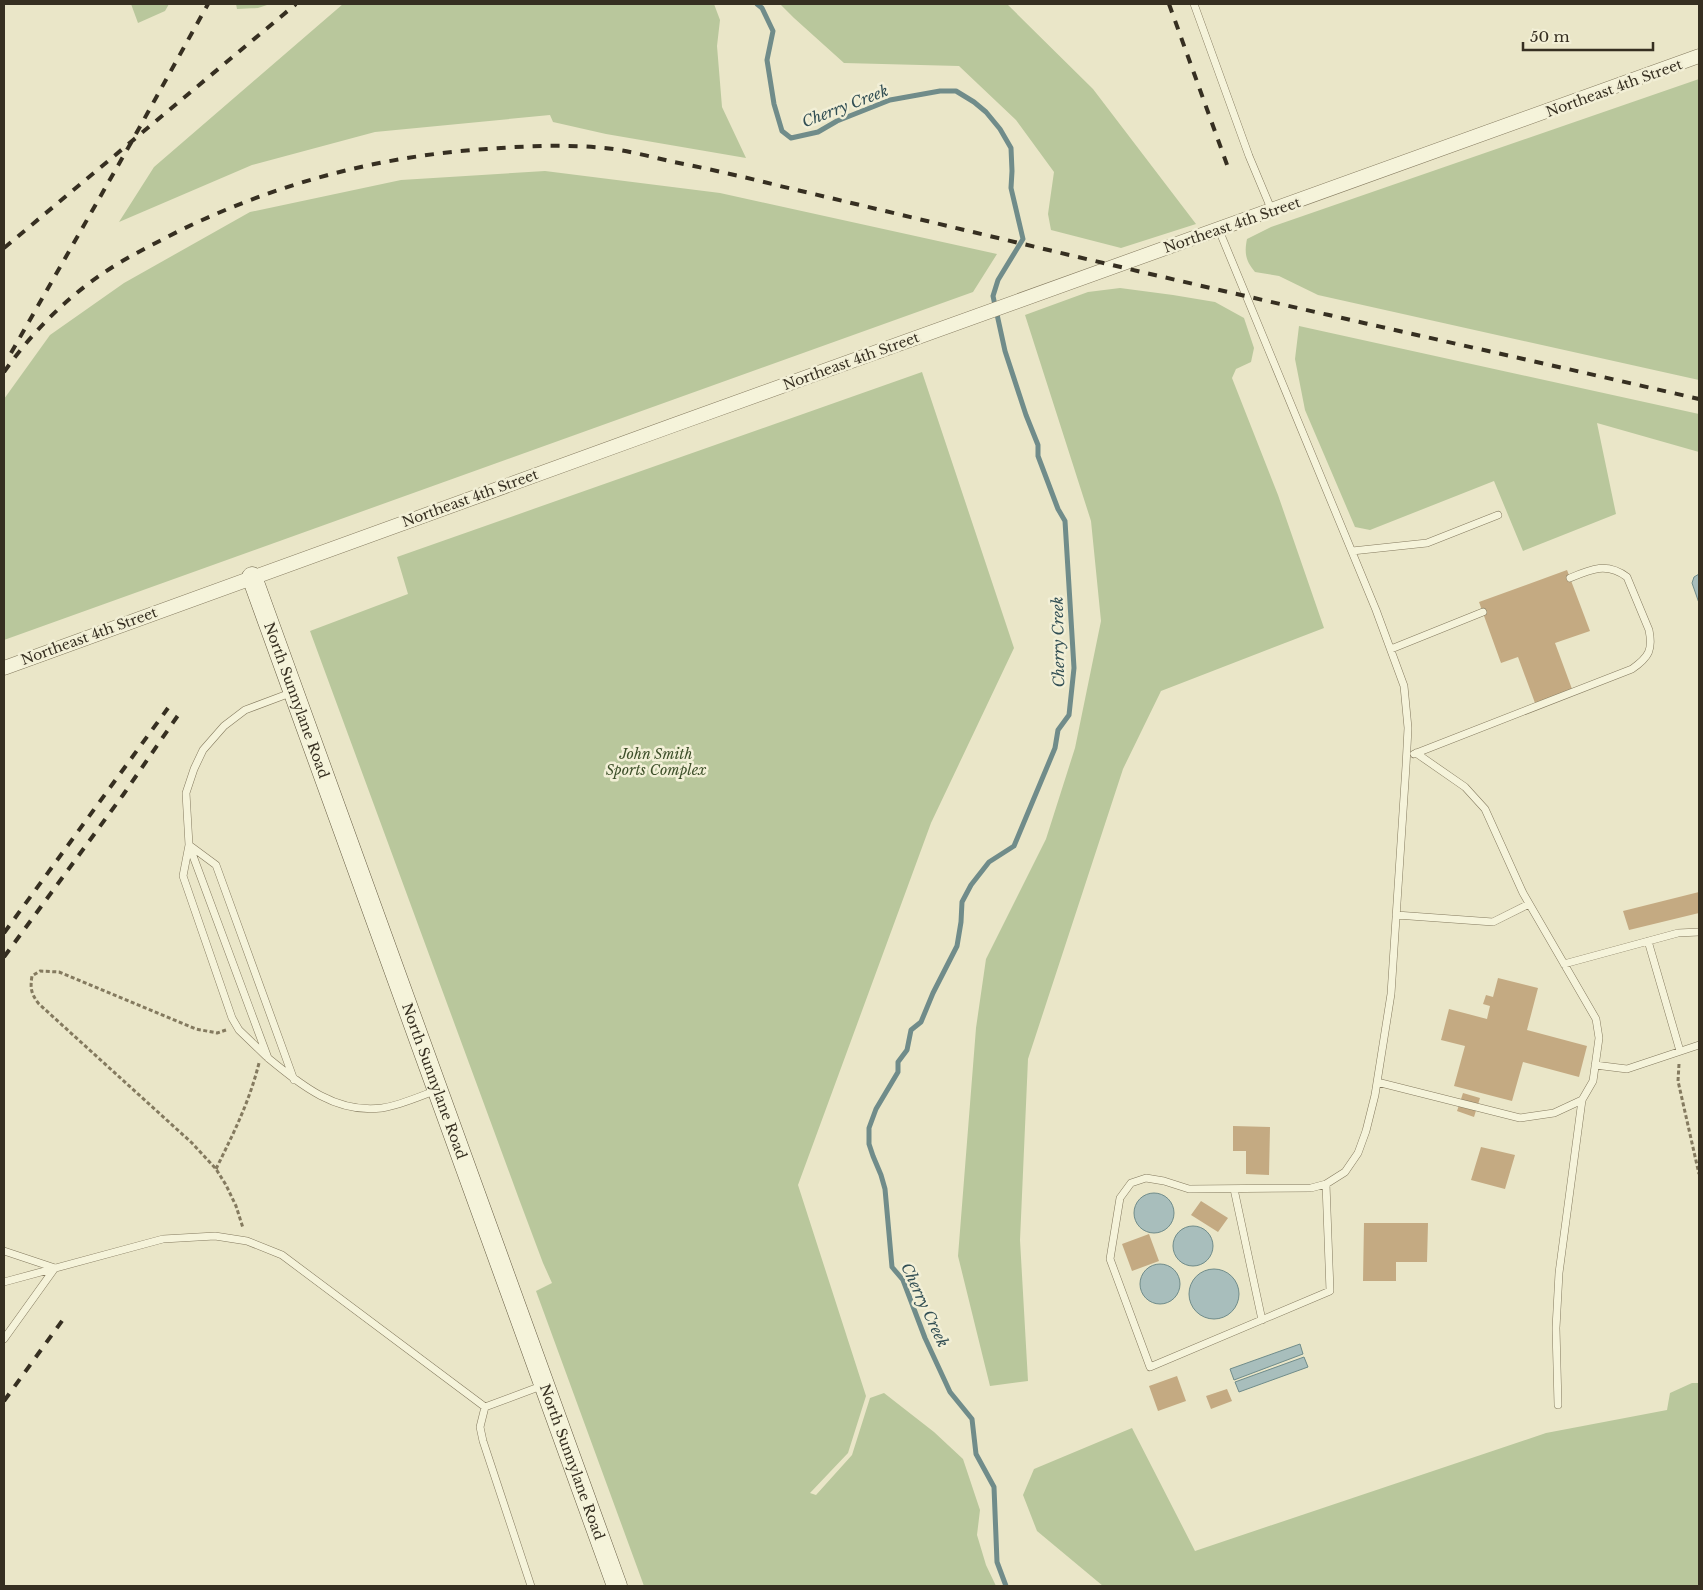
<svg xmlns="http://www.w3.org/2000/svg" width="1703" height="1590" font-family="'Libre Baskerville',serif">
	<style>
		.green { fill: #b9c79c }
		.water { fill: #a8bebc; stroke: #708c8a }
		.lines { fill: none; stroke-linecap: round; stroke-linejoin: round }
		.stream { stroke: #708c8a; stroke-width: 5 }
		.building { fill: #c4aa82 }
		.lane-casing { stroke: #847a5f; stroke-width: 8 }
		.street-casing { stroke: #847a5f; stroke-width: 15 }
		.secondary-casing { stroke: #655b42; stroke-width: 21 }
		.path { stroke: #847a5f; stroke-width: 3; stroke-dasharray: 4 2.5; stroke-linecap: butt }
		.lane { stroke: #f5f3da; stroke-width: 7 }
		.street { stroke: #f5f3da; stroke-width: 14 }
		.secondary { stroke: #f5f3da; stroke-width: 20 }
		.rail { stroke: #362f21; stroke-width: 4; stroke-dasharray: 9 9; stroke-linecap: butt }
		.labels { text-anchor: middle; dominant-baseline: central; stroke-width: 5; stroke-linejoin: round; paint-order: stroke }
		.street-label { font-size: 14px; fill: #362f21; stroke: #f2efd6 }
		.park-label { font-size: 14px; font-style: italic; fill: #3e502a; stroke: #f2efd6 }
		.water-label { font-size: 15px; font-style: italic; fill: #324f54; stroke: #f2efd6 }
	</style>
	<rect width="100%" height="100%" fill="#eae6c8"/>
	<path class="green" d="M131 4H169L165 11 138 23Z
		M236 4H270L258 8 237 9Z
		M343 4H714L720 20 717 46 722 107 746 158 606 134 553 122 550 115 375 132 252 165 119 222 154 167Z
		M780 4H1007L1093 89 1196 224 1121 248 1051 230 1048 214 1054 172 1016 120 959 66 844 63 794 18Z
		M1699 79V380L1318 295 1279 276 1255 272C1246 261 1244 254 1247 239L1271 227Z
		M545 171 720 193 997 254 973 292 4 640V399L50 335 124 283 250 212 401 180Z
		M1120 288 1173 295 1215 302 1244 318 1254 348 1251 362 1236 369 1232 378 1278 495 1324 628 1161 691 1123 769 1028 1059 1020 1240 1028 1381 990 1386 958 1256 976 1028 986 959 1046 839 1075 748 1101 621 1091 521 1025 315 1088 292Z
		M1299 326 1699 414V452L1597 423 1616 514 1523 551 1494 481 1370 530 1355 527 1305 410 1295 359Z
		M922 372 1014 648 931 823 798 1185 866 1396 848 1453 810 1493 816 1495 852 1455 870 1398 884 1393 934 1432 963 1459 980 1510 977 1535 986 1565 996 1586H644L536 1291 552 1283 543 1263 519 1199 310 631 408 594 397 557Z
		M1692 1383H1699V1484L1698 1486 1699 1491V1586H1103L1037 1531 1023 1495 1034 1469 1132 1428 1195 1551 1546 1433 1667 1410 1670 1393Z"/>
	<path class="water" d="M1699 574V603L1692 583 1694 577Z
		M1134 1213a20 20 0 1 1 40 0a20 20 0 1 1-40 0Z
		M1173 1246a20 20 0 1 1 40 0a20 20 0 1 1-40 0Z
		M1140 1284a20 20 0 1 1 40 0a20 20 0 1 1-40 0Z
		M1189 1294a25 25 0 1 1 50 0a25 25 0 1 1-50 0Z
		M1300 1344 1303 1354 1234 1380 1230 1369Z
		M1304 1357 1308 1367 1239 1392 1235 1382Z"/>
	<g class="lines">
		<path class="stream" d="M757 4 762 8 773 31 767 60 774 104 782 131 791 138 818 132 837 121 890 100 940 91H956L974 102 986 112 1000 129 1011 148 1012 171 1011 188 1023 239 998 280 993 296 1005 351 1026 415 1038 445V456L1058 509 1065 521 1074 668 1069 715 1058 730 1055 748 1014 846 989 862 971 885 962 902 961 922 957 946 933 993 921 1022 911 1030 907 1050 898 1062V1072L876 1109 869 1128V1144L873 1156 881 1175 885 1189 892 1267 903 1280 925 1338 950 1392 972 1419 976 1454 994 1487 997 1562 1006 1586"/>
	</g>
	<path class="building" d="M1567 570 1590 631 1555 643 1572 689 1535 703 1518 657 1501 663 1479 602Z
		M1699 892V913L1629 930 1623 911Z
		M1498 978 1538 988 1527 1030 1587 1046 1579 1077 1523 1062 1512 1101 1454 1086 1465 1046 1441 1040 1449 1009 1487 1019 1490 1006 1483 1004 1486 995 1493 997Z
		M1463 1093 1480 1098 1474 1117 1457 1111Z
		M1233 1126 1270 1127 1269 1175 1246 1174V1151H1233Z
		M1481 1147 1515 1155 1505 1189 1471 1180Z
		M1201 1201 1228 1218 1218 1232 1191 1215Z
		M1364 1223H1428L1427 1262H1396V1281H1363Z
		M1149 1234 1159 1261 1132 1271 1122 1244Z
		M1177 1376 1186 1401 1158 1411 1149 1386Z
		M1227 1389 1232 1401 1211 1409 1206 1396Z"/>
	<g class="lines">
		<g class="lane-casing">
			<path id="lane" d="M1194 4 1249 156 1272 211
				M1219 230 1376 610 1404 686 1408 728 1406 766 1391 994 1375 1095 1366 1131 1358 1153 1345 1172 1326 1184 1311 1188 1189 1189 1164 1181 1146 1178 1131 1183 1120 1198 1110 1259 1150 1367 1330 1291 1326 1184
				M1352 551 1427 543 1498 515
				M1391 649 1483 612
				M293 692 245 710 224 726 203 750 194 769 186 793 189 845 268 1058C301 1085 336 1114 382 1108 398 1106 421 1096 437 1090
				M1414 754 1632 669C1649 657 1653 650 1649 630L1627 577C1607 562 1591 569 1570 578
				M1396 915 1493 922 1529 904
				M1648 941 1680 1051
				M1564 964 1678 933 1699 932
				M266 1056 239 1030 232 1018 183 876 189 845 216 865 294 1080
				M1595 1065 1627 1069 1699 1045
				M1377 1082 1520 1118 1554 1113 1582 1100 1593 1081 1599 1038 1596 1019 1523 893 1485 809 1465 787 1416 753
				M1234 1189 1262 1320
				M4 1251 55 1268 4 1339
				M4 1282 163 1239 215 1236 247 1241 282 1255 485 1407 544 1385
				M1558 1405 1556 1328 1559 1273 1582 1100
				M485 1407 480 1427 483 1441 531 1586"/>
		</g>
		<g class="street-casing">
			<path id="street" d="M4 668C568 461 1134 261 1699 56"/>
		</g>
		<g class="secondary-casing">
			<g id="secondary">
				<path id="s1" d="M252 577 617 1586"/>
			</g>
		</g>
		<path class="path" d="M226 1030 217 1033 196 1029 59 972 40 971 32 976C30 988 31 994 39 1004L192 1143 216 1169 226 1185 236 1206 243 1228
			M1679 1064 1678 1081 1699 1174
			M216 1169C234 1132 249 1103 259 1063"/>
		<use href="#lane" class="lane"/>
		<use href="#street" class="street"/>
		<use href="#secondary" class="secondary"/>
		<path class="rail" d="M1169 4 1230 173
			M4 248 296 4
			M11 353 132 141 208 4
			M4 372C30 335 62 302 99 276 123 259 150 246 177 232 274 184 378 156 487 149 526 146 565 144 604 148 627 150 651 157 674 162 709 169 745 177 780 186 890 212 1001 239 1112 265 1307 311 1504 354 1699 399
			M4 933 168 708
			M4 957 123 795 181 711
			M4 1401 67 1314"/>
	</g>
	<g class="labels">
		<g class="street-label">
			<text transform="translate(1614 88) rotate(-20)">Northeast 4th Street</text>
			<text transform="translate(1232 225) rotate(-19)">Northeast 4th Street</text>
			<text transform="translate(851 361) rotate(-20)">Northeast 4th Street</text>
			<text transform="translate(470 498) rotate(-20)">Northeast 4th Street</text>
			<text transform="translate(89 636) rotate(-20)">Northeast 4th Street</text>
			<text stroke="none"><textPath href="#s1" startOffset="131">North Sunnylane Road</textPath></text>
			<text stroke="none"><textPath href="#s1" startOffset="536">North Sunnylane Road</textPath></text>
			<text stroke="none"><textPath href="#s1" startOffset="941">North Sunnylane Road</textPath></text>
		</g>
		<g class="park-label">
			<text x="656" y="754">John Smith<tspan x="656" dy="16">Sports Complex</tspan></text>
		</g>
		<g class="water-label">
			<text transform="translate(845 106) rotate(-21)">Cherry Creek</text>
			<text transform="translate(1058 642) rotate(-91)">Cherry Creek</text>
			<text transform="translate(925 1305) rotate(65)">Cherry Creek</text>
		</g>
	</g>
	<rect width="1703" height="1590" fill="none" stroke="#362f21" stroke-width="10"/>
	<path d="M1523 42v8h130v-8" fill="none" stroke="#362f21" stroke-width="2.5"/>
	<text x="1530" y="42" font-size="15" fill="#362f21" stroke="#f2efd6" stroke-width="4" paint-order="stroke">50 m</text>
</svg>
